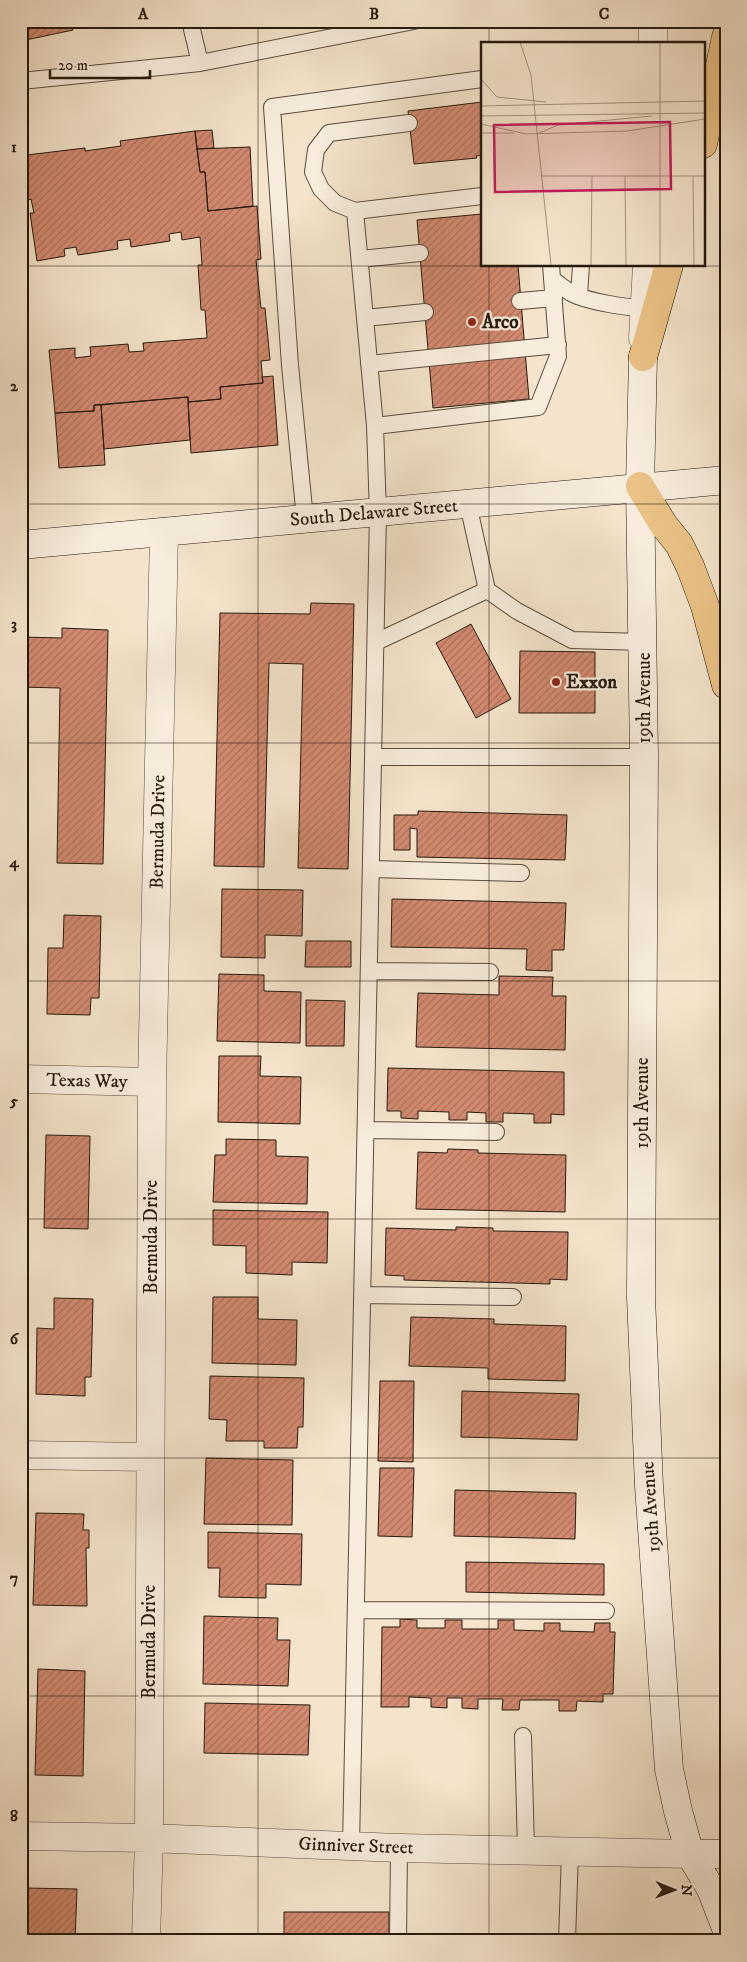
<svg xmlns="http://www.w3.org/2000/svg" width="747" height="1962" font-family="'IM FELL DW Pica',serif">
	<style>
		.building { fill: url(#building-hatch); stroke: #24190e }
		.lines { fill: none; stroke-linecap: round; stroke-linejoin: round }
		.lane-casing { stroke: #584c3d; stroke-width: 18 }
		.street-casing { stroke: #584c3d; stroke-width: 29 }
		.secondary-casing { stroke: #24190e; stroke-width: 29 }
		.highway-casing { stroke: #24190e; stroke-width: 29 }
		.lane { stroke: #f8eddd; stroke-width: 16 }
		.street { stroke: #f8eddd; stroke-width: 28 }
		.secondary { stroke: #f8eddd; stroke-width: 28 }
		.highway { stroke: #eac286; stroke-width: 28 }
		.grid { fill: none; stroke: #24190e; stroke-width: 1; stroke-opacity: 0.55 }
		.poi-dot { fill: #8f2418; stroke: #f8eddd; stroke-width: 2 }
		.labels { text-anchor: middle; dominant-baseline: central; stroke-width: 4.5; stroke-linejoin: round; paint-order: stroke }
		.poi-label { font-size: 19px; font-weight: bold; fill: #24190e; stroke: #f8eddd; text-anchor: start }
		.street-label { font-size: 19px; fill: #24190e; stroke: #f8eddd }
		.inset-road { fill: none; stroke: #a1937f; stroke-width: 1 }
		.view { fill: #c2185b; fill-opacity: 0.15; stroke: #c2185b; stroke-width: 2.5 }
		.inset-edge { fill: none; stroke: #24190e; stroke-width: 2.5 }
		.neatline { fill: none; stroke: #24190e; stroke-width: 2 }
		.grid-label { font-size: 16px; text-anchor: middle; font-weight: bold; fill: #24190e }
	</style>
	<defs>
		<pattern id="building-hatch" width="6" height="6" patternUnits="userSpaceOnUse" patternTransform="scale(1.25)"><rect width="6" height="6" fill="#d38a70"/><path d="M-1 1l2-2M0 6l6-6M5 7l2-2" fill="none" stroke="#ab705a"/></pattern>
	</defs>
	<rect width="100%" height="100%" fill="#f4e4cb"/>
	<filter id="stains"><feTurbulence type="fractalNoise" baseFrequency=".004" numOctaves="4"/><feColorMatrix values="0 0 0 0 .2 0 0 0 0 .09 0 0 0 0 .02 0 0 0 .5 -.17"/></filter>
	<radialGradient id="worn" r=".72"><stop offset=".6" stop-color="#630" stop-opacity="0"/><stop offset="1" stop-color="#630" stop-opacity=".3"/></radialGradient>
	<path class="building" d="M21 21H71L73 30 21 41Z
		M482 102V155L476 156 477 158 414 164 408 111Z
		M212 130 214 148 197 149 195 131Z
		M195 131 200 172H205L208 211 257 206 261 259 256 260 261 308H265L270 360 261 361 263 383 220 387 221 399 188 402V397L94 405V411L55 413 49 350 75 348V358L91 356 90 347 128 344 129 352 144 351 143 343 207 338 205 310H201L198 265H202L200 237 182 240 181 232 169 234 170 241 131 247 130 239 117 241 118 249 78 255 76 247 64 249 65 256 37 261 30 213H34L31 199 28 200 21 152 27 151V155L85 148V151L121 146 120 141Z
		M250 147 253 206 208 211 205 172H200L197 149Z
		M482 214V265H518L529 399 433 408 417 220Z
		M273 376 278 445 191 453 188 402 221 399 220 387 263 383 262 377Z
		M188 397 190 440 104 449 101 405Z
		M94 405H101L105 465 59 468 55 413 94 411Z
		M311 603 354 604 348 869 298 868 303 664 269 663 264 867 214 866 220 613 310 614Z
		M471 624 511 699 476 718 436 643Z
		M62 628 108 630 103 864 57 863 60 688 21 687V637L62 638Z
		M520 651 595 652V713H519Z
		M418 811 567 815 565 860 417 857V829L410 828V850H394V815H418Z
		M222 889 303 890 302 936 265 935V958L221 957Z
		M392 899 566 903 564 950H552V971L526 970 527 949 391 947Z
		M64 915 101 916 99 998H91L90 1015 47 1014 48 948H63Z
		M21 922H27L25 1014 21 1013Z
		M306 941H351V967H305Z
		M219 974 264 975V991L301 992 300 1043 217 1041Z
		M499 976 553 977 552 996H566L565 1050 416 1047 418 993 499 995Z
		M306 1000 345 1001 344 1046H306Z
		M219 1056H261L260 1076 301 1077 300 1124 218 1122Z
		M388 1068 564 1072V1115L551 1114V1123H534V1114L503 1113V1122H486V1113L467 1112V1120H449V1112L418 1111V1119L401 1118V1111H387Z
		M21 1132H23L21 1215Z
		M46 1135 90 1136 88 1229 44 1228Z
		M226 1139 276 1140V1156L308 1157 307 1204 213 1202 215 1155H226Z
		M448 1149 478 1150V1153L566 1155 565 1212 416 1209 418 1152 447 1153Z
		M213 1210 328 1212 327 1263 292 1262V1275L246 1273V1246L213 1245Z
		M456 1227 493 1228V1231L568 1232 567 1280 550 1279V1284L404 1280V1276L385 1275 386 1228 456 1230Z
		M213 1297H258V1319L297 1320 296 1365 212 1363Z
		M54 1298 93 1299 91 1377H85V1396L36 1394 37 1328 54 1329Z
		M411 1317 494 1319V1324L566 1326 565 1381 488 1379V1368L409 1366Z
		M210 1376 304 1378 303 1427H298L297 1448H264V1441H226L227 1420 209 1419Z
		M380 1381H414L413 1462 378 1461Z
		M462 1391 579 1394 577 1440 461 1437Z
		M206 1458 293 1460 292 1525 204 1524Z
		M380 1468H414L412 1537 378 1536Z
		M455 1490 576 1493 575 1539 454 1536Z
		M36 1513 84 1514 83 1530H89V1548H86L87 1606 33 1605Z
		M208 1532 302 1534 301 1585 266 1584V1598L219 1597 220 1568H208Z
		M466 1562 604 1564V1595L466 1592Z
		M204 1616 278 1618 277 1640H290L288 1686 203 1684Z
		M400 1619 417 1620V1628H445V1620H462V1629H498V1620H514V1630L544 1631V1623H560V1631L594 1632 595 1623H610V1632H615L613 1694H603V1702L577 1701 576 1711H559V1700H520L519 1710H502L503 1699H478V1709L462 1708V1698H447V1708L431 1707V1698L409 1697V1707H381L382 1627H400Z
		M38 1669 85 1671 83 1776 35 1775Z
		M205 1703 310 1705 308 1755 204 1753Z
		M27 1888 77 1889 75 1941H26Z
		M284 1912H389V1941H284Z"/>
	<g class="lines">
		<g class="lane-casing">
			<path id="lane" d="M190 21 200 63 414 21
				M21 81 200 63
				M355 211 335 203 321 189 313 172 316 150 329 133 409 123
				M360 259 420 253
				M552 279C558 284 565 289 571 293 588 302 632 309 651 308
				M579 295 581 265
				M520 301 554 298
				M365 318 425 312
				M369 364 558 345
				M375 426 538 407 558 356 551 265
				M305 519 290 365 272 107 482 79
				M487 590 517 611 572 640 644 642
				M376 642 487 590 468 504
				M374 757H644
				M371 869 521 873
				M369 971 490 972
				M366 1130 496 1132
				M362 1295 513 1297
				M356 1610 606 1611
				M523 1736 526 1850
				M351 1846 378 513 375 426 355 211 482 196
				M398 1941 399 1848
				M567 1941 570 1851"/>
		</g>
		<g class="street-casing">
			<path id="street" d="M653 44V21
				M643 338 647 265
				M21 1079 152 1082
				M21 1455 149 1457
				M21 1836 149 1838 399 1848 690 1854
				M146 1941 149 1838 152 1082 164 533"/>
		</g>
		<g class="secondary-casing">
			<path id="secondary" d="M643 357 640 486 644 757 641 1297 649 1486 669 1769 678 1811 690 1854 711 1889 726 1928
				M21 545 726 480
				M690 1854H726"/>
		</g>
		<g class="highway-casing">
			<path id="highway" d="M703 144 726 37
				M643 357 669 265
				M640 486 663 524 679 544 690 566 705 606 726 685"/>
		</g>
		<use href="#lane" class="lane"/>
		<use href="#street" class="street"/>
		<use href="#secondary" class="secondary"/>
		<use href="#highway" class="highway"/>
	</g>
	<path class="grid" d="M258 21V1941M489 21V44M489 265V1941M21 266H726M21 504H726M21 743H726M21 981H726M21 1219H726M21 1458H726M21 1696H726"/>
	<g class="poi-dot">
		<circle cx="472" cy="322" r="5"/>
		<circle cx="556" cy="682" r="5"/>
	</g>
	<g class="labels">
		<g class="poi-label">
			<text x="482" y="322">Arco</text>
			<text x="566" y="682">Exxon</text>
		</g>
		<g class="street-label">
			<text transform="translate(374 513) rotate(-5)">South Delaware Street</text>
			<text transform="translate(644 698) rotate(-90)">19th Avenue</text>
			<text transform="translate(158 832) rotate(-89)">Bermuda Drive</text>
			<text transform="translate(87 1081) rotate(1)">Texas Way</text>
			<text transform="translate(642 1103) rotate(-90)">19th Avenue</text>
			<text transform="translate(151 1237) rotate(-90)">Bermuda Drive</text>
			<text transform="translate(651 1507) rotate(-94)">19th Avenue</text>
			<text transform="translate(149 1642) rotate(-90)">Bermuda Drive</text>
			<text transform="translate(356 1846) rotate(2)">Ginniver Street</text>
		</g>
	</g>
	<g transform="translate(481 42)">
		<rect width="224" height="224" fill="#f4e4cb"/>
		<path class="inset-road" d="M39 0 50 33 70 223M0 37 16 55 65 60M0 64 224 59M0 74 224 71M0 82 45 92M179 85V0M0 91H33M45 92 146 89 224 77M56 92 77 83 171 74M61 134H224M144 134 145 223M212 134 213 223M110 223 111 134M179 223V85"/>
		<path class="view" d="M189 80 190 147 14 150 13 83Z"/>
		<rect width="224" height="224" class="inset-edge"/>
	</g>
	<rect width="747" height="1962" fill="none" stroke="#f4e4cb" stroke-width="55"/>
	<g transform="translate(674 1890) rotate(91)" stroke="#f8eddd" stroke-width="4" paint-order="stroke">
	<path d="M0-4L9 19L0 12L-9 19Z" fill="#24190e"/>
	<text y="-8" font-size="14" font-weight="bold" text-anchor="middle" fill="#24190e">N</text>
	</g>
	<path d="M50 70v8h100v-8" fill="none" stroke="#24190e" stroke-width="2.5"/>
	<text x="58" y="70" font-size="15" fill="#24190e" stroke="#f8eddd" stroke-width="4" paint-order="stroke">20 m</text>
	<rect x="28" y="28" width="692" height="1906" class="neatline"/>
	<g class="grid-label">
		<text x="143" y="19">A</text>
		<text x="374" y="19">B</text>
		<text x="604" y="19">C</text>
		<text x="14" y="152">1</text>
		<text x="14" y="391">2</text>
		<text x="14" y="629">3</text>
		<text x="14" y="867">4</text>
		<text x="14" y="1106">5</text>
		<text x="14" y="1344">6</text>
		<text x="14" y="1583">7</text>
		<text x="14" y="1821">8</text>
	</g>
	<rect width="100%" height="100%" filter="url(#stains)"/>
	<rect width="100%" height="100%" fill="url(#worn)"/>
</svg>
